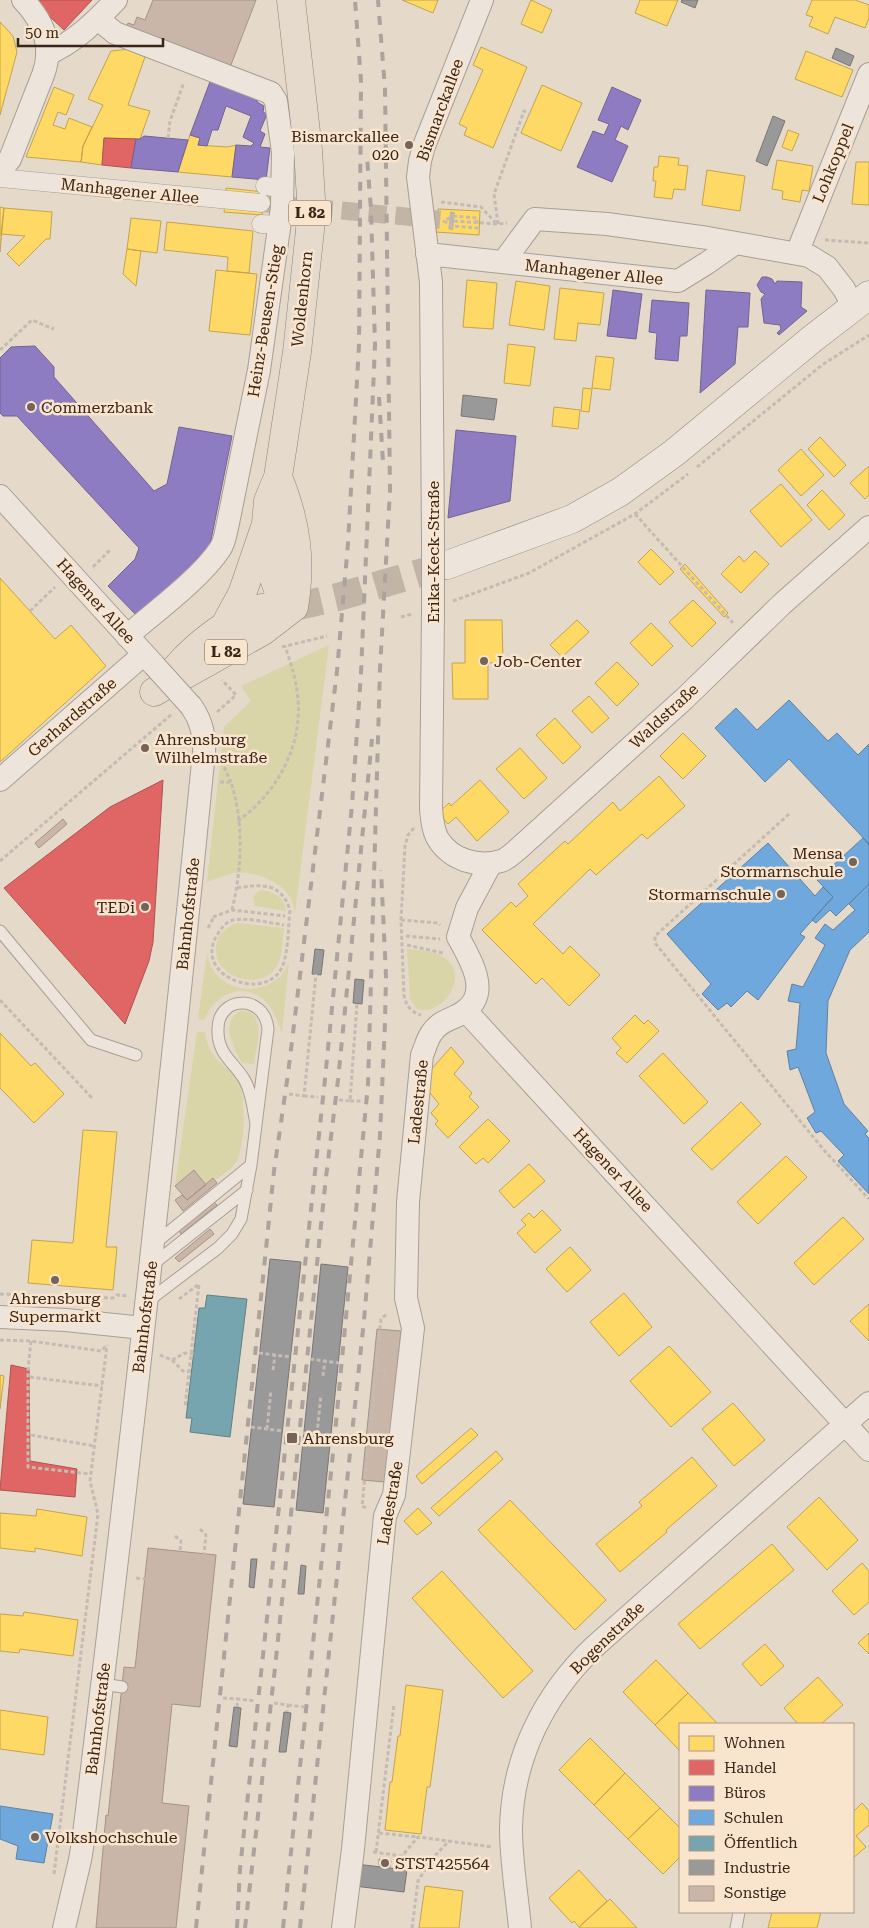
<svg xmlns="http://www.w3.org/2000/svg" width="869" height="1928" font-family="'Roboto Serif',serif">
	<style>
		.green { fill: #dad4a9 }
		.homes { fill: #ffd966; stroke: #c4a34f }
		.shops { fill: #e06666; stroke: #ae524f }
		.offices { fill: #8e7cc3; stroke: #746290 }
		.schools { fill: #6fa8dc; stroke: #5f81a2 }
		.public { fill: #76a5af; stroke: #647f82 }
		.industry { fill: #999; stroke: #7c7673 }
		.building { fill: #cab6a9; stroke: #a59388 }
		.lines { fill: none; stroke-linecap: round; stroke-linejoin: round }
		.pedestrian-tunnel { stroke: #c3b5a6; stroke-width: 18; stroke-dasharray: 18 9; stroke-linecap: butt }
		.secondary-tunnel { stroke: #c3b5a6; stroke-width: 28; stroke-dasharray: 28 14; stroke-linecap: butt }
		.service-casing { stroke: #aa9e93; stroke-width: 13 }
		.pedestrian-casing { stroke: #aa9e93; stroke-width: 19 }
		.minor-casing { stroke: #aa9e93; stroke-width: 24 }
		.secondary-casing { stroke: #998d83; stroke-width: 29 }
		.primary-casing { stroke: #8f847a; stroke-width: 29 }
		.path { stroke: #c5bbb2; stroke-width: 3; stroke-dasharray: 4 2.5; stroke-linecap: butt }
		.service { stroke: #ede5db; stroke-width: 11 }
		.pedestrian { stroke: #ede5db; stroke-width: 18 }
		.minor { stroke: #ede5db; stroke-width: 22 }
		.secondary { stroke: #ede5db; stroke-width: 28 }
		.primary { stroke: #e5dacc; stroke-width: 28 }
		.rail { stroke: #aba39c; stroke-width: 4; stroke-dasharray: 9 9; stroke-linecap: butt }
		.minor-bridge-casing { stroke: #aa9e93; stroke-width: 24; stroke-linecap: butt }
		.minor-bridge { stroke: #ede5db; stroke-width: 22 }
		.poi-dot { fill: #756457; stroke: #f9e5cd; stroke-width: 2 }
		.labels { text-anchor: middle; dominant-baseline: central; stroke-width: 5; stroke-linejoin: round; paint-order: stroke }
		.shield { fill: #f9e5cd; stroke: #735f50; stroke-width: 1 }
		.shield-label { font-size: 15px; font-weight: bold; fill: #39251a }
		.street-label { font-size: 16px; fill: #39251a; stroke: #f9e5cd }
		.poi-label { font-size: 16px; fill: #39251a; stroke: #f9e5cd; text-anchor: start }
	</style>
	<rect width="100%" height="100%" fill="#e5d9c9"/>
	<path class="green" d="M329 645 295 912C293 907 293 901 290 897 279 880 253 870 234 873 225 875 216 879 207 882L224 727 251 701 241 686Z
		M261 890C273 891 285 897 286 911L255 906 253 897 257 892Z
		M238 923 284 928C282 940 283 956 277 966 262 994 204 976 218 939 222 931 230 925 238 923Z
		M407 949C417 950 429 950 438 954 475 970 444 1018 417 1009L410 999Z
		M207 954C214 996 274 1002 289 962L282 1033C278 1024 275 1013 269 1005 247 979 216 992 204 1020L198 1019Z
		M240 1011C269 1010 256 1045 254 1064L242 1063C233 1048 220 1022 240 1011Z
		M197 1032H205C208 1060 226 1064 240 1082 245 1100 246 1149 235 1164 230 1170 222 1175 217 1179L213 1178 206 1185 194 1171 175 1186Z"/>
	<path class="homes" d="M402 0H438L433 13Z
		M531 0 552 10 542 33 521 24Z
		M640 0H678L667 26 635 13Z
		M812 0H855L869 5V18L865 28 835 17 828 34 809 26 813 17 806 15Z
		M0 22 13 36 17 52 0 115Z
		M481 47 527 67 493 148 464 135 467 128 459 124 483 70 473 65Z
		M131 49 146 54 128 105 150 111 140 139 104 138 102 165 81 162 83 146 103 105 88 99 111 51Z
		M806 51 853 70 842 97 795 79Z
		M542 85 582 103 561 151 521 133Z
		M54 87 74 95 66 115 58 112 53 125 65 129 69 118 92 127 83 146 81 162 26 157Z
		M788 130 799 134 792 151 782 147Z
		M190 135 200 138 198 145 227 147 236 145 232 177 178 172Z
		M659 156 679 158 678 165 688 166 685 190 674 189 672 199 654 197 656 181H653L654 167H658Z
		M777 160 813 166 809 191 802 190 800 202 782 199 783 191 772 189Z
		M856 162H869V205L852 204Z
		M707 170 745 176 740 211 702 205Z
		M226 188 264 192 262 215 224 212Z
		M0 207 4 208 0 252Z
		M4 208 52 212 50 239H46L19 266 7 254 25 236 1 234Z
		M438 209 480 211 479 235 436 232Z
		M131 218 161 221 157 253 127 249Z
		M167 222 253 231 249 273 227 271 228 257 164 250Z
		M127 249 141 251 136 286 123 274Z
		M216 270 257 274 250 335 209 331Z
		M467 280 497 283 493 329 463 327Z
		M516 281 550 286 544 330 509 325Z
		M560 288 604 293 600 325 578 323 576 341 554 339Z
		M508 344 535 347 530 386 504 383Z
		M596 356 614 358 610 390 592 388Z
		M583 388 592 389 589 412 581 411Z
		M554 407 580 410 578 429 552 426Z
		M820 437 846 465 834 477 808 449Z
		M801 449 824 475 801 496 778 470Z
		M869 466V495L865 499 850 483Z
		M781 484 812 520 781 547 750 511Z
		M822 490 845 515 829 530 807 505Z
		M651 549 674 572 660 585 638 562Z
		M755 551 769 564 741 593 721 574 739 556 744 562Z
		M685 564 728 613 724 617 680 569Z
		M0 578 55 639 71 625 106 666 0 762Z
		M693 600 716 623 692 647 669 622Z
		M465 620H502L503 662 488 663V699H453L452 663H465Z
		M577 620 589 632 562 657 550 645Z
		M651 623 673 646 652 666 630 643Z
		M617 662 639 684 617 706 595 683Z
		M589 696 609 718 592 733 572 711Z
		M555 718 581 747 563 764 536 735Z
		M683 733 706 756 683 779 660 756Z
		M520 748 547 778 524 799 496 769Z
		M659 776 685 806 647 839 642 834 596 875 590 869 533 924 563 954 570 946 600 975 569 1006 542 978 536 984 482 930 511 902 516 907 528 896 518 884 565 841 568 844 613 802 620 811Z
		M480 780 509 812 477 841 456 817 448 824 438 813 449 803 451 806Z
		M635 1015 644 1024 648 1020 659 1031 627 1063 616 1053 621 1048 612 1038Z
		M0 1033 31 1066 35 1063 64 1094 34 1123 0 1088Z
		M451 1047 464 1062 454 1074 472 1093 469 1097 479 1107 448 1138 435 1124 438 1121 431 1113 439 1104 426 1088 429 1072Z
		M663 1053 708 1102 684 1124 639 1076Z
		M741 1102 761 1124 712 1170 691 1149Z
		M488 1119 510 1141 488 1163 483 1158 476 1164 459 1147Z
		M83 1130 117 1132 106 1247H117L113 1290 28 1283 32 1240 73 1243Z
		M786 1156 807 1177 758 1224 737 1202Z
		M529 1164 545 1181 514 1208 499 1191Z
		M542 1210 561 1230 535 1253 517 1233 526 1225 521 1220 529 1213 534 1218Z
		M843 1217 864 1239 814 1285 794 1263Z
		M570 1247 591 1270 567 1292 546 1269Z
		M624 1293 652 1327 619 1356 590 1322Z
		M869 1304V1341L850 1321Z
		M669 1346 711 1392 671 1427 630 1381Z
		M0 1375 4 1376 0 1409Z
		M733 1403 765 1440 734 1466 702 1429Z
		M471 1428 478 1435 422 1484 416 1476Z
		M496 1451 503 1459 439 1516 431 1508Z
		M692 1457 717 1486 666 1530 667 1532 620 1572 596 1544 642 1506 639 1502Z
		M819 1497 858 1540 827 1570 787 1527Z
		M510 1500 606 1600 575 1630 478 1530Z
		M418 1508 432 1523 417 1535 404 1521Z
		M37 1509 87 1517 82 1556 35 1548V1552L0 1548V1513L36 1516Z
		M772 1544 794 1570 700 1649 678 1624Z
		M862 1563 869 1571V1602L854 1615 832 1591Z
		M442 1571 533 1671 503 1698 412 1598Z
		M24 1612 78 1620 73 1656 20 1649 19 1653 0 1651V1614L23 1616Z
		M869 1633V1654L858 1643Z
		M765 1644 784 1666 761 1686 742 1664Z
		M656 1660 688 1693 655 1725 623 1692Z
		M818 1677 843 1705 821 1724H798L784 1708Z
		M406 1685 443 1690 430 1787H427L421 1834 385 1830 390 1782H392L398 1736H400Z
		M688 1693 718 1724H680V1751L655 1725Z
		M0 1710 48 1717 44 1755 0 1749Z
		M590 1738 625 1773 594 1805 559 1770Z
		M625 1773 660 1808 628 1839 594 1805Z
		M862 1803 869 1811V1825L856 1836 866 1847 853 1858V1812Z
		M660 1808 680 1828V1857L663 1874 628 1839Z
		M579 1870 607 1901 579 1927 574 1921 572 1923 549 1898Z
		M425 1886 463 1891 459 1928H419Z
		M610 1899 637 1928H580L579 1927Z
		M772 1912H821L817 1928H768Z"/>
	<path class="shops" d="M34 0H92L64 30 33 1Z
		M104 138 136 139 131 168 102 165Z
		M163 780 153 942 149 961 125 1024 4 888 110 807Z
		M11 1365 29 1369 30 1461 77 1469 75 1497 0 1490Z"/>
	<path class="offices" d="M211 79 258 97 257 102 264 106 263 112 267 114 260 131 265 134 260 147 270 148 266 180 232 177 236 145 251 146 254 143 243 137 251 116 226 106 218 130H212L207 146 198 145 200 138 190 135Z
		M612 87 641 100 628 130 621 126 615 140 628 146 612 182 577 167 593 131 604 135 609 124 598 120Z
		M144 136 188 140 178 172 131 168 136 139H140Z
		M762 277H767L772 279 775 284 777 281 802 282 801 307 807 311 779 335 777 333 781 329 780 325 764 323 761 299 765 294 761 292 757 285Z
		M613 290 642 294 636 339 607 336Z
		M706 290 750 293 748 327H738L735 364 700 393Z
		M652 300 689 303 687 336H680L678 361 655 359 657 333 649 332Z
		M35 346 54 367V377L154 491 167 484 179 427 232 436 208 555 197 558 194 569 140 619 108 586 135 559 139 548 17 416H3L0 413V358L11 347Z
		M456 430 516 436 510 501 448 518Z"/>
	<path class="schools" d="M789 700 828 741 837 733 858 755 869 744V844L789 759 765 782 715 728 736 708 757 730Z
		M863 838 869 845V884L836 916 830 910 816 923 812 920 833 897 817 880Z
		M768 843 815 896 823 887 833 897 800 934 805 937 758 1000 747 991 731 1007 727 1003 718 1010 702 994 711 984 667 934Z
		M869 884V932L850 950 828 1001 826 1053 844 1104 868 1131 865 1134 869 1138V1194L838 1161 844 1155 821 1131 816 1133 807 1118 815 1112 798 1067 790 1070 787 1051 796 1049 800 1003 788 1001 792 984 803 987 825 945 815 938 825 924 833 930 855 910 849 904Z
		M0 1806 53 1814 44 1863 16 1859 18 1846 0 1839Z"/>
	<path class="public" d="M207 1295 247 1299 230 1437 190 1432 192 1418H186L199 1308H205Z"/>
	<path class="industry" d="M682 0H698L695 8 681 2Z
		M836 48 854 56 850 66 832 58Z
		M773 116 785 121 767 166 756 161Z
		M463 395 497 399 494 420 461 416Z
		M315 949 324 950 321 975 312 974Z
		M355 979 364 980 362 1004 353 1003Z
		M270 1259 301 1262 274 1507 243 1504Z
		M321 1264 348 1267 323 1513 296 1510Z
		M251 1559H257L254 1588 249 1587Z
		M301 1565 306 1566 304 1594H298Z
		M234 1707 241 1708 237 1747 229 1746Z
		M284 1712 291 1713 286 1752H279Z
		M356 1864 407 1870 404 1892 354 1886Z"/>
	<path class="building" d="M153 0H256L229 70 126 29 128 23 134 25 137 17 145 20Z
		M63 819 67 824 39 848 35 843Z
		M194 1170 206 1185 187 1200 175 1186Z
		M213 1178 217 1183 183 1211 175 1200 182 1195 187 1200Z
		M213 1201 217 1205 181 1234 178 1229Z
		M210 1229 214 1234 179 1262 175 1258Z
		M377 1329 401 1331 385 1482 362 1480Z
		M148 1548 216 1555 200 1707 172 1704 169 1734 162 1803 189 1806 176 1928H96L106 1815 108 1816 124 1667 135 1668Z
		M379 1859 391 1861 390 1867 379 1865Z"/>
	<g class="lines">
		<path class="pedestrian-tunnel" d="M261 203 454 221"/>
		<path class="secondary-tunnel" d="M294 607 338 597 447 565"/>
		<g class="service-casing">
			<path id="service" d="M0 931 91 1040 136 1055
				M154 1244 251 1165
				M152 1265 247 1190
				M148 1301 218 1248 232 1234 241 1219 251 1165 268 1029C265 994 218 995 218 1029 217 1054 233 1061 244 1079 252 1092 253 1109 256 1124
				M103 1684 122 1687
				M736 1928 739 1912"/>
		</g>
		<g class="pedestrian-casing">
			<path id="pedestrian" d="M0 178 261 203
				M265 186 282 188
				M261 224 279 225"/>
		</g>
		<g class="minor-casing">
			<path id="minor" d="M98 19 115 33 271 93 276 101 283 152 282 207 259 370 228 523C226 531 225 542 220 549 201 578 155 612 127 636
				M47 54C74 43 96 21 116 0
				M0 171 10 159 43 75C54 46 43 21 23 0
				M797 253 869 74
				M427 254 678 281 707 263 734 244
				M504 261 535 219 607 224 708 238 809 256 827 267 844 289 854 308
				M0 496 154 665
				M433 538 431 282 418 177 420 161 424 146 482 0
				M433 611 431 809C432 819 433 831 438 839 451 860 478 868 501 861 507 859 512 854 517 850L684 699 782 604 869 527
				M0 780 144 654
				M466 1011 869 1450
				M0 1317 66 1320 143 1328
				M64 1928 80 1860 83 1842C128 1479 168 1116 204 752 205 735 201 720 191 706
				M343 1928 353 1849 385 1516 394 1495 413 1328 406 1298 408 1202 422 1055C425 1048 427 1040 431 1034 441 1018 455 1020 466 1010 491 991 469 957 458 937L467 908 491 863
				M520 1928C517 1895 511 1862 511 1829 512 1758 544 1695 594 1647L869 1403"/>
		</g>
		<g class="secondary-casing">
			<path id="secondary" d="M447 565 572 519 620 492 674 453 812 339 869 295"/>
		</g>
		<g class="primary-casing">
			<path id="primary" d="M291 0 308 150 311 199 310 230 297 352 278 477 268 501 266 523 274 578 277 587 282 595 294 607
				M224 627 242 594 265 527
				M177 667C196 645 237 612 267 607 276 605 285 606 294 607
				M154 692 263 631 294 607C302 560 296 521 278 477"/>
		</g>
		<path class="path" d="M168 138 170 121 184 82
			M441 202 481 207 497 224
			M453 216 477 218V228L452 226 444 221Z
			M454 221 498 224 507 223
			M498 224 494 194 524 111 530 115
			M825 240 869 243
			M0 350 32 320 54 329
			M697 467 822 365 869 335
			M635 514 733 623
			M93 567 110 550
			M453 601 529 573 635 514 688 474
			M30 611 55 587
			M401 617 412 614
			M282 647 327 636
			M217 712 236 695 222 680
			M224 767 231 782
			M220 782H231C244 823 242 868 232 910
			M789 814 655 936V943L823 1149 869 1199
			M238 821C279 791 305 742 297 691 295 676 290 661 285 646
			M414 828 408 835 405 846 401 920 404 995C406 1006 411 1012 421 1015
			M0 861 172 714
			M237 888C261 884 281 882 290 910 288 926 289 957 280 971 260 1001 193 975 217 935 221 929 224 924 230 921 243 916 270 923 284 925
			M213 917 232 910 285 916
			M401 920 438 923 440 925
			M208 928 214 917
			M406 936 440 939
			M407 945 443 953
			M0 1000 92 1098
			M289 1094 304 1096 316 974
			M304 1096 318 1097
			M339 1100 350 1101 357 1003
			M350 1101H362
			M0 1294 113 1298 117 1295 128 1296
			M179 1299 199 1284 185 1407
			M0 1340 31 1341 101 1351 106 1346
			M31 1341 28 1369V1467L90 1474
			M259 1353 291 1357
			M160 1355 172 1360 183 1371 192 1372
			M310 1359 339 1363
			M172 1360 185 1353 194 1354
			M273 1370 275 1355
			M376 1370 385 1371 384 1381
			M323 1376 325 1361
			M30 1377 102 1386
			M251 1427 283 1431
			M267 1429 271 1390
			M303 1433 332 1436
			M317 1434 321 1395
			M31 1435 94 1446
			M370 1436 382 1437
			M366 1508 362 1506 381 1319 388 1313
			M200 1529 206 1535 204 1554
			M175 1536 181 1541 180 1552
			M136 1578 145 1579
			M223 1698 238 1699
			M274 1703 288 1705 287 1712
			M288 1705 304 1707
			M237 1707 238 1699 255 1701
			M379 1833 418 1837
			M373 1852 402 1856 418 1837 493 1847
			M376 1852 394 1704
			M402 1856 431 1860
			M54 1874 98 1514 90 1481 107 1345
			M412 1928 418 1881 431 1860 449 1841"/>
		<use href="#service" class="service"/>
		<use href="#pedestrian" class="pedestrian"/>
		<use href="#minor" class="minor"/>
		<use href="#secondary" class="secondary"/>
		<use href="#primary" class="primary"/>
		<path class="rail" d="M379 397 383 462
			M196 1928 274 1171 288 1074 337 671 348 543 359 345 361 81 355 0
			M237 1928 240 1869 325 1079 352 805 361 673 375 345 371 210 367 157
			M245 1928 275 1668 326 1177 338 1080 372 739
			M283 1928 334 1444 368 1084 380 669 390 490 385 89 378 0
			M300 1928 364 1320 380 1135 385 1023 386 976 381 870"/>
		<g class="minor-bridge-casing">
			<path id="minor-bridge" d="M433 538V611
				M154 665 191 706"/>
		</g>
		<use href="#minor-bridge" class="minor-bridge"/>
	</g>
	<g class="poi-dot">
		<circle cx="409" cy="145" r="5"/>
		<circle cx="31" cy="407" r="5"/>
		<circle cx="484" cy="661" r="5"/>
		<circle cx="145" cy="748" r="5"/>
		<circle cx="853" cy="862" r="5"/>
		<circle cx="781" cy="894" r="5"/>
		<circle cx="145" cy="907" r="5"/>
		<circle cx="55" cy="1280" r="5"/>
		<rect x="286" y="1432" width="12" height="12" rx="2.5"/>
		<circle cx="35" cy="1837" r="5"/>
		<circle cx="385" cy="1863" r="5"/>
	</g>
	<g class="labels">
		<g class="shield">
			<rect x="289" y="200.5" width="42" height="25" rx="4"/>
			<rect x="205" y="639.5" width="42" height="25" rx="4"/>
		</g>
		<g class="shield-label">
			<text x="310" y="213">L 82</text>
			<text x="226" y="652">L 82</text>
		</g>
		<g class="street-label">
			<text transform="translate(440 110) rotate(-70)">Bismarckallee</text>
			<text transform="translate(833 163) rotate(-68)">Lohkoppel</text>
			<text transform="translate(130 191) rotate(6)">Manhagener Allee</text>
			<text transform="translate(594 272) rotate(6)">Manhagener Allee</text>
			<text transform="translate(302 299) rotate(-84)">Woldenhorn</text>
			<text transform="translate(265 321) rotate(-81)">Heinz-Beusen-Stieg</text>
			<text transform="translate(433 552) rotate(-90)">Erika-Keck-Straße</text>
			<text transform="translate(96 601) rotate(48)">Hagener Allee</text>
			<text transform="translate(664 716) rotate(-43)">Waldstraße</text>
			<text transform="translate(72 717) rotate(-41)">Gerhardstraße</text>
			<text transform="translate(188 914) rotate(-84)">Bahnhofstraße</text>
			<text transform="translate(418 1102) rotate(-84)">Ladestraße</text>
			<text transform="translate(613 1170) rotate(47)">Hagener Allee</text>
			<text transform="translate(145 1317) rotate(-83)">Bahnhofstraße</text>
			<text transform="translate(390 1503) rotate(-80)">Ladestraße</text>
			<text transform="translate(607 1638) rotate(-44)">Bogenstraße</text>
			<text transform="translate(98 1719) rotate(-83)">Bahnhofstraße</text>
		</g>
		<g class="poi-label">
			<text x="399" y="136" text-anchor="end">Bismarckallee<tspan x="399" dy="18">020</tspan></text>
			<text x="41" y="407">Commerzbank</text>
			<text x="494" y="661">Job-Center</text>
			<text x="155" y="739">Ahrensburg<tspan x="155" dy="18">Wilhelmstraße</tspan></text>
			<text x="843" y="853" text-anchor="end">Mensa<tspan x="843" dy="18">Stormarnschule</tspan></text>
			<text x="771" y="894" text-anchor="end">Stormarnschule</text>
			<text x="135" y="907" text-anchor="end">TEDi</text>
			<text x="55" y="1298" text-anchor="middle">Ahrensburg<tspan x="55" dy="18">Supermarkt</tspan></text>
			<text x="303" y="1438">Ahrensburg</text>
			<text x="45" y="1837">Volkshochschule</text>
			<text x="395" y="1863">STST425564</text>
		</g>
	</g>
	<rect x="679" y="1723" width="175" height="190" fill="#f9e5cd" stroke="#ac9885"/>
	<rect x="689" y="1736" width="25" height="15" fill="#ffd966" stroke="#ac9885"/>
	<text x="724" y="1748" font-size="15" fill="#39251a">Wohnen</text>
	<rect x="689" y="1760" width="25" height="15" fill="#e06666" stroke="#ac9885"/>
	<text x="724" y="1773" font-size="15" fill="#39251a">Handel</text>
	<rect x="689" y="1786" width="25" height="15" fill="#8e7cc3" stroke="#ac9885"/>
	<text x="724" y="1798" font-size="15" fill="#39251a">Büros</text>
	<rect x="689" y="1810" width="25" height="15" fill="#6fa8dc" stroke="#ac9885"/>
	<text x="724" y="1823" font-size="15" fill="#39251a">Schulen</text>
	<rect x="689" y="1836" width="25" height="15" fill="#76a5af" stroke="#ac9885"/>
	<text x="724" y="1848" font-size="15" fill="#39251a">Öffentlich</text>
	<rect x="689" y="1860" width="25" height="15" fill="#999999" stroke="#ac9885"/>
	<text x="724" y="1873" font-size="15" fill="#39251a">Industrie</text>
	<rect x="689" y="1886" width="25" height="15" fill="#cab6a9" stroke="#ac9885"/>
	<text x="724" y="1898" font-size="15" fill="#39251a">Sonstige</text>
	<path d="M18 38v8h145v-8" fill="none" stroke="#39251a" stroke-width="2.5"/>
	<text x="25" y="38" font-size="15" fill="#39251a" stroke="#f9e5cd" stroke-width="4" paint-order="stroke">50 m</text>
</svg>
